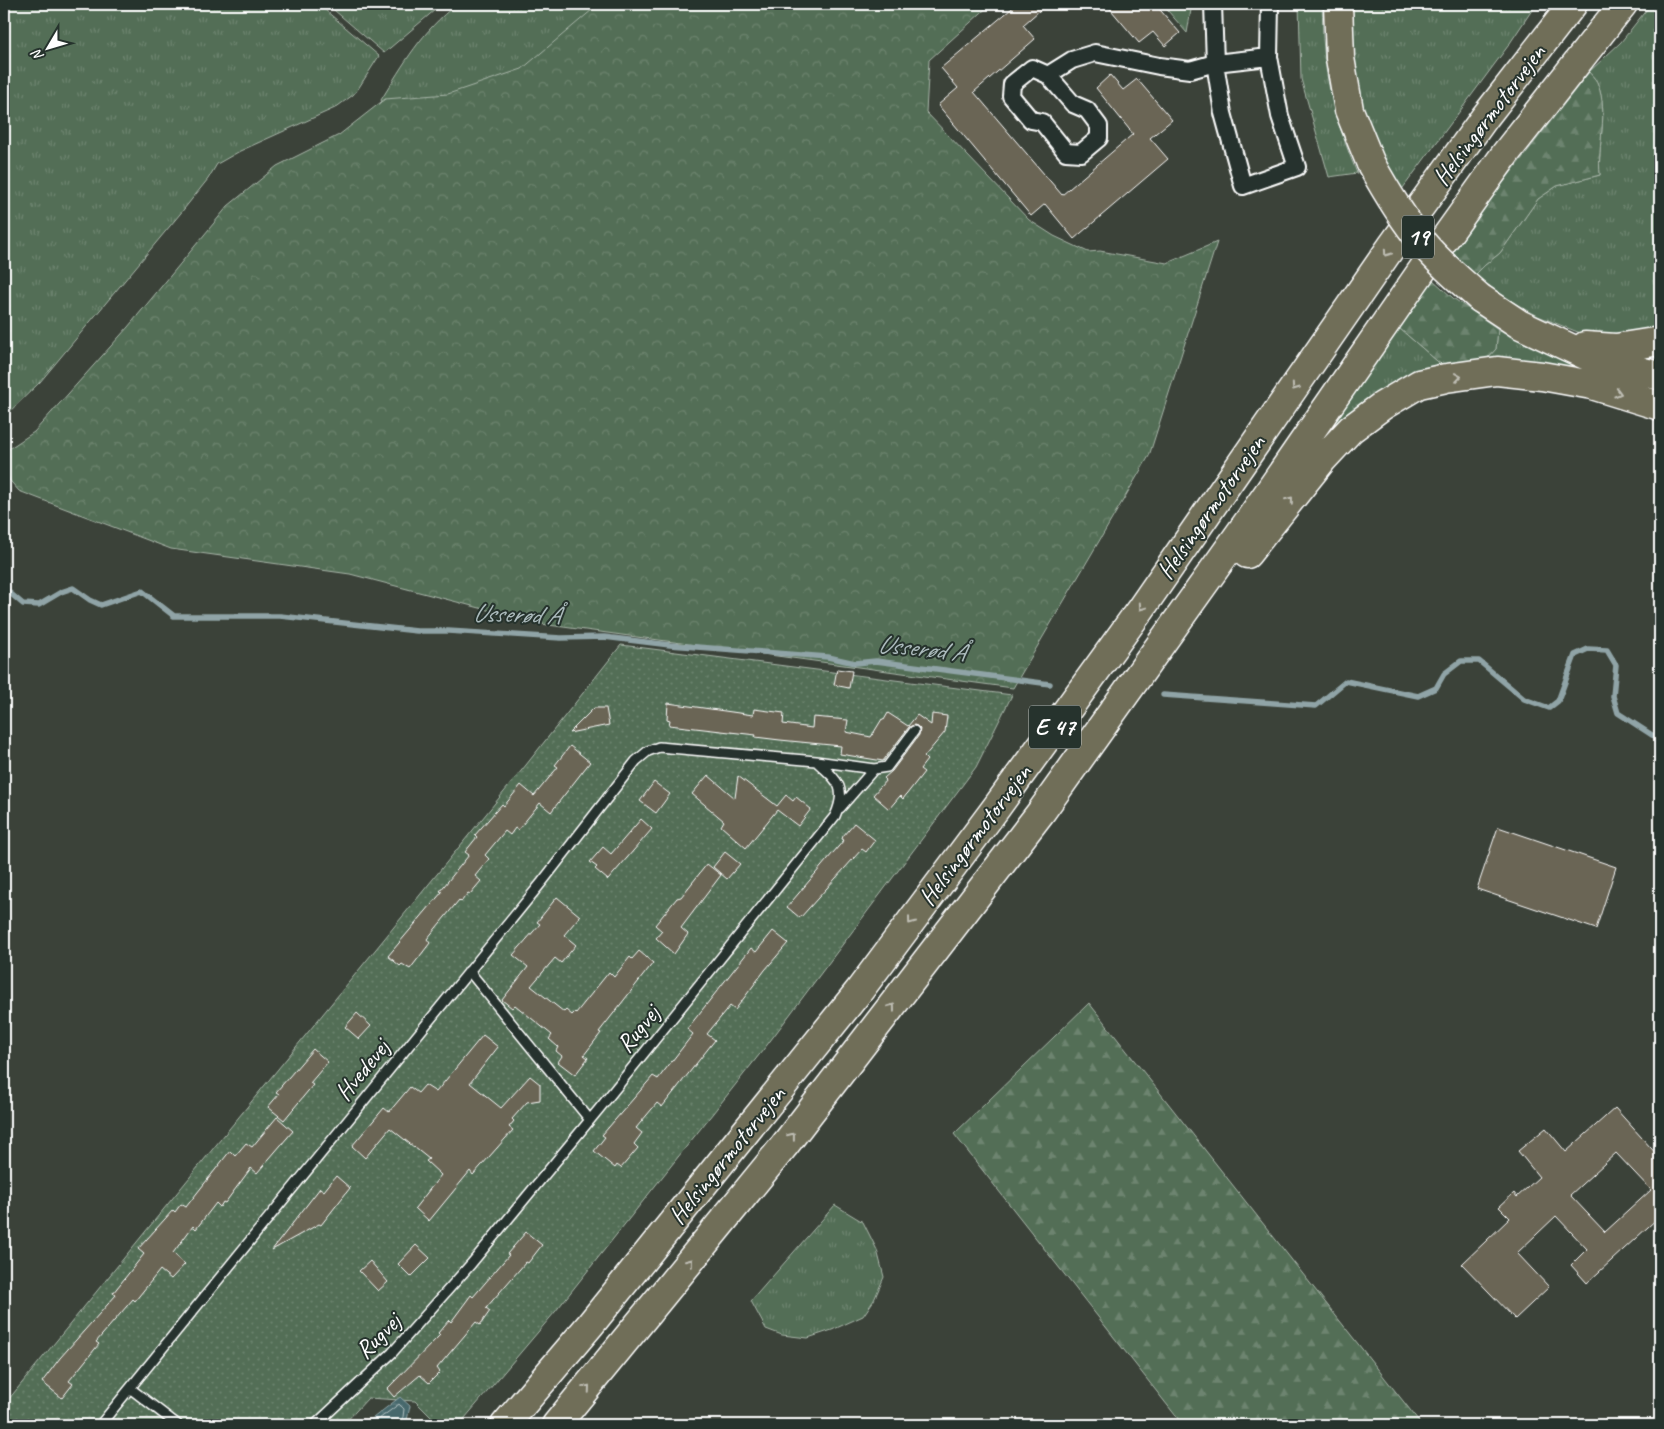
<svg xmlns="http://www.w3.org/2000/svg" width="1664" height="1429" font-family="Caveat,sans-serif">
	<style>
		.grass { fill: url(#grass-tufts); stroke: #a9b6aa }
		.forest { fill: url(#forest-firs); stroke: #a9b6aa }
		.park { fill: url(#park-crowns); stroke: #a9b6aa }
		.garden { fill: url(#garden-dots); stroke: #a9b6aa }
		.water { fill: url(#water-ripples); stroke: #90a4a7 }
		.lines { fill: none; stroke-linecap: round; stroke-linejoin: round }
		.shore { stroke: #b5c3c4; stroke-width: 1 }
		.stream { stroke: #90a4a7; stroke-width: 5.5 }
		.building { fill: #6b6554; stroke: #fff; fill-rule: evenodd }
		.lane-casing { stroke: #fff; stroke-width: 12 }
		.street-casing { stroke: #fff; stroke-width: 20 }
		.highway-casing { stroke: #fff; stroke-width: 31 }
		.lane { stroke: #26332d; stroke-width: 9 }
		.street { stroke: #26332d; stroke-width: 16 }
		.highway { stroke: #706e59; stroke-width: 28 }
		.highway-bridge-casing { stroke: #fff; stroke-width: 31; stroke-linecap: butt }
		.highway-bridge { stroke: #706e59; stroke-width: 28 }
		.oneway { stroke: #bfbeb4 }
		.labels { text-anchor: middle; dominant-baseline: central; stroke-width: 4; stroke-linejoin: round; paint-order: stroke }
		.shield { fill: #26332d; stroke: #bec2c0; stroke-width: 1 }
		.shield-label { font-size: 24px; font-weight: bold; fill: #fff }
		.street-label { font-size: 25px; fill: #fff; stroke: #26332d }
		.water-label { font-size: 26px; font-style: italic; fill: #acbbbd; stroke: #26332d }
	</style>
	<defs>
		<pattern id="grass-tufts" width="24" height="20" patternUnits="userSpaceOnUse" patternTransform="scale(1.25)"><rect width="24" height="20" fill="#536e56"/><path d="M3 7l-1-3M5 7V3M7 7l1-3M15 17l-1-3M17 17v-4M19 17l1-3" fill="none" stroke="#6d846f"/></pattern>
		<pattern id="forest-firs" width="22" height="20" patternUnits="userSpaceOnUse" patternTransform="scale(1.25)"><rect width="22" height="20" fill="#536e56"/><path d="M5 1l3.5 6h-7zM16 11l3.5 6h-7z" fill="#6d846f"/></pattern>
		<pattern id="park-crowns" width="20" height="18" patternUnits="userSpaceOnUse" patternTransform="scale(1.25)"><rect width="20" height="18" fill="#536e56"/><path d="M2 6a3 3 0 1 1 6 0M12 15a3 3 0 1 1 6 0" fill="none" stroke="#6d846f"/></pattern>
		<pattern id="garden-dots" width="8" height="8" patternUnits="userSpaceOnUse" patternTransform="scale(1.25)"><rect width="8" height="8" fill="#536e56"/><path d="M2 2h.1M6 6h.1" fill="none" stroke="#6d846f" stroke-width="1.8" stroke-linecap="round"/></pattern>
		<pattern id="water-ripples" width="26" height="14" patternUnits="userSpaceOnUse" patternTransform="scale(1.25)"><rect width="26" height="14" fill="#46686c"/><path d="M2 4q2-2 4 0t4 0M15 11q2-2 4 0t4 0" fill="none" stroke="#627f82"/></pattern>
	</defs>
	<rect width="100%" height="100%" fill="#3b4239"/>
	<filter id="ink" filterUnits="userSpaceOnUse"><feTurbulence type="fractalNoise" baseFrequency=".02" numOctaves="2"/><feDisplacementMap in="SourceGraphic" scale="10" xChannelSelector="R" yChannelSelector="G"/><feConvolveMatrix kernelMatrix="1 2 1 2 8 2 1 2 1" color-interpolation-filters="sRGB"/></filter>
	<g filter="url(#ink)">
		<path class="grass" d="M4 4H318L379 56 358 89 353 95 335 108 240 151 217 164 208 179 180 214 40 382 4 417Z
			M327 4H442L384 53Z
			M457 4H686L494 89 383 105 381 100C404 63 422 31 457 4Z
			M1299 4H1322C1323 19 1322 35 1324 50 1327 92 1341 134 1357 173L1329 177 1301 79Z
			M1350 4H1536L1508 46 1400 192C1386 162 1368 132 1361 100 1353 68 1352 36 1350 4Z
			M1651 4H1660V333L1585 335 1538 316 1507 299 1475 275 1485 265 1500 253 1538 199 1557 186 1600 175C1597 145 1609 113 1598 85 1597 80 1592 76 1589 72L1621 42Z
			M1399 328 1444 367 1300 471Z
			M1498 329 1551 355 1569 362 1660 385V397L1483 363 1496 349Z
			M835 1205 863 1222 877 1250 884 1277 874 1300 863 1316 832 1330 808 1338 782 1335 766 1329 751 1301Z"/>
		<path class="forest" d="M1589 72C1592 76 1597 80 1598 85 1609 113 1597 145 1600 175L1557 186 1538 199 1500 253 1485 265 1475 275 1461 264 1450 251Z
			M1432 279 1453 298 1498 329 1496 349 1483 363 1444 367 1399 328Z
			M1089 1003 1422 1425H1183L954 1134Z"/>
		<path class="park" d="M599 4H991L929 60 926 112 1029 220 1054 236 1088 252 1100 251 1167 263 1217 242 1149 456 1013 688 541 624 350 574 171 549 19 491 4 474V452L34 432 128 327 228 206 277 166 339 135 385 99 448 94 522 69Z
			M1162 4H1192L1187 33Z"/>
		<path class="garden" d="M621 645 1012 695 976 767 767 1045 555 1312 459 1425H439L415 1401 368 1398 343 1425H4V1405L526 765Z"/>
		<path class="water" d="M400 1397 410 1406 406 1425H364Z"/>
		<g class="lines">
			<path class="shore" d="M371 1425 399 1404 404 1409 402 1425"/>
			<path class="stream" d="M4 588 23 604 39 605 61 592 73 588 90 600 101 605 142 591 174 616H280L417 631H448L561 638 604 637 670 645 828 657 855 663 876 661 1050 684
				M1163 695 1316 706 1346 681 1418 696 1436 688 1444 674 1461 661H1479L1524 699 1549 708 1558 701 1575 655 1588 649 1607 650 1616 665 1613 696 1618 713 1652 735 1660 737"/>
		</g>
		<path class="building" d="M1017 4H1047L1023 25 1035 39 974 92 1062 195 1133 134 1096 88 1110 75 1123 90 1137 79 1172 120 1150 138 1168 159 1074 239 1045 204 1031 216 938 105 958 88 941 68Z
			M1106 4H1155L1180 33 1165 46 1153 32 1139 43Z
			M837 669 852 671 849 688 834 685Z
			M668 703 753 715 754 709 784 713 783 724 812 728 813 717 848 720 846 732 871 737 882 719 884 720 888 713 908 726 917 715 931 725 932 714 947 716 945 732 924 757 927 760 920 769 924 772 903 799 900 796 889 809 873 795 886 780 884 778 892 771 919 735 920 729 917 726 914 725 909 727 883 761 840 754 841 746 780 740 755 737 756 735 669 725 670 720 667 719Z
			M594 708H606L609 725 569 733Z
			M570 746 590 762 551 812 540 803 518 830 515 828 510 835 505 831 485 855 489 859 475 876 481 881 470 894 468 893 461 902 459 900 427 939 430 943 410 969 402 964 400 966 388 956 442 892 440 891 469 855 465 852 477 837 475 835 502 804 504 806 521 785 534 796 558 767 555 765Z
			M708 775 735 798 738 776 777 806 786 795 793 801 796 797 811 809 798 826 777 810 746 848 721 826 724 821 692 794Z
			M654 782 670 794 656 813 640 801Z
			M641 819 652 829 608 880 595 869 597 867 590 862 603 847 611 854Z
			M854 823 875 840 866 852 862 849 800 918 787 907 844 840 842 839 843 836Z
			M1498 827 1616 867 1596 929 1477 889Z
			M725 852 740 864 727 879 713 867Z
			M707 864 721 875 681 928 688 934 674 954 656 938 662 931 655 925 677 898 681 897Z
			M557 897 580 916 564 935 576 945 561 963 555 958 531 986 564 1012 566 1010 572 1015 575 1012 576 1013 609 972 614 977 630 957 632 959 639 951 653 963 599 1032 601 1033 584 1055 588 1058 575 1075 558 1062 562 1056 556 1051 558 1047 549 1039 552 1035 515 1005 512 1008 502 1000 528 967 513 955 540 924 537 922Z
			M773 931 788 943 765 970 735 1010 730 1006 707 1034 715 1040 662 1107 657 1103 636 1128 642 1133 634 1144 638 1148 621 1168 617 1165 615 1168 594 1151 605 1137 602 1135 653 1076 658 1079 693 1034 687 1029 751 948 756 952Z
			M357 1013 371 1026 359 1039 345 1027Z
			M483 1035 498 1047 470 1083 501 1108 530 1076 540 1084V1100L527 1102 512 1119 514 1121 509 1127 513 1130 473 1175 470 1171 429 1221 415 1208 441 1175 426 1161 429 1159 390 1128 365 1158 352 1146 384 1108 389 1112 410 1087 418 1093 425 1085 436 1092Z
			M313 1049 328 1062 310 1083 313 1085 284 1120 268 1107 279 1094 276 1092Z
			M1615 1108 1660 1158V1216L1587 1283 1571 1265 1587 1249 1556 1216 1517 1253 1549 1287 1515 1319 1462 1264 1510 1218 1499 1207 1514 1193 1517 1197 1539 1177 1518 1151 1546 1128 1566 1152ZM1616 1153 1651 1190 1605 1232 1570 1195Z
			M277 1117 293 1131 257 1173 251 1168 225 1203 223 1202 220 1207 216 1203 196 1229 193 1226 173 1253 185 1264 171 1279 160 1270 135 1301 133 1299 96 1342 99 1344 69 1381 73 1384 62 1398 42 1382 60 1358 116 1295 113 1293 144 1254 138 1249 173 1210 175 1212 181 1204 186 1207 230 1151 235 1156 246 1143 252 1147Z
			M336 1176 350 1188 321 1225 319 1224 272 1250 320 1188 324 1191Z
			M526 1232 542 1245 528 1263 526 1262 486 1308 490 1311 480 1325 476 1322 437 1368 440 1372 429 1383 420 1375 394 1397 387 1389 440 1335 438 1333 449 1320 451 1322 471 1295 473 1297 509 1255 507 1254Z
			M416 1245 430 1258 411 1277 398 1264Z
			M370 1261 388 1282 378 1291 359 1271Z"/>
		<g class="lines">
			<g class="lane-casing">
				<path id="lane" d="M816 761 874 769 887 767 914 731
					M840 808 874 769
					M469 971 590 1120
					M131 1389 178 1425
					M100 1425 542 882 636 761 648 751 659 747 816 761C837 780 848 787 835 816L599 1109 471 1264 392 1353 315 1425"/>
			</g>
			<g class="street-casing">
				<path id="street" d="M1213 4 1215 63 1223 113 1243 186 1297 167 1280 116 1269 57 1270 4
					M1048 75 1032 68 1012 84 1011 96 1031 120 1042 122 1066 152 1081 153 1099 138V126L1087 110 1073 104 1048 75 1072 60 1095 53 1159 66 1190 70 1215 63 1269 57"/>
			</g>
			<g class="highway-casing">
				<path id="highway" d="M1338 4 1340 58 1349 110 1371 164
					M1480 298 1519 324 1596 360 1660 376
					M1585 346 1616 348 1660 341
					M1247 554 1322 460 1351 429 1382 406 1419 384 1446 378 1497 371 1542 376 1592 385 1660 406
					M505 1425 590 1325 859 991 996 808 1140 610 1392 246 1485 117 1573 4
					M556 1425 784 1146 1041 812 1248 522 1423 269 1506 153 1623 4"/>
			</g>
			<use href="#lane" class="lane"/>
			<use href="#street" class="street"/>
			<use href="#highway" class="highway"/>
			<g class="highway-bridge-casing">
				<path id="highway-bridge" d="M1371 164C1386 191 1402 218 1422 242 1439 263 1460 280 1480 298"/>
			</g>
			<use href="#highway-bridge" class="highway-bridge"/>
		</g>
		<defs><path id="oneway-chevron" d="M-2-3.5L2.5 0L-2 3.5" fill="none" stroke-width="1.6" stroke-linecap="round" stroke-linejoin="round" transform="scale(1.25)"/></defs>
		<g class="oneway">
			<use href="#oneway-chevron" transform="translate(1387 253) rotate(125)"/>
			<use href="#oneway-chevron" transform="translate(1458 377) rotate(-8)"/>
			<use href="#oneway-chevron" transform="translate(1295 387) rotate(125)"/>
			<use href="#oneway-chevron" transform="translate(1618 393) rotate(16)"/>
			<use href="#oneway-chevron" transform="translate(1290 500) rotate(-51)"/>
			<use href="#oneway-chevron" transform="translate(1142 607) rotate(125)"/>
			<use href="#oneway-chevron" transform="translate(911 921) rotate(127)"/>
			<use href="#oneway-chevron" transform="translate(892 1007) rotate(-53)"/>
			<use href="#oneway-chevron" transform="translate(792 1136) rotate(-52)"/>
			<use href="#oneway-chevron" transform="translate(690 1262) rotate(-51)"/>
			<use href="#oneway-chevron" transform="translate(587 1388) rotate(-50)"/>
		</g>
	</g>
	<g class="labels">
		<g class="shield">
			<rect x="1402" y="215.5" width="32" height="43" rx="4"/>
			<rect x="1029" y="705.5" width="52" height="43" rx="4"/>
		</g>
		<g class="shield-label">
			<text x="1418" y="237">19</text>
			<text x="1055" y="727">E 47</text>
		</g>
		<g class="street-label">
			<text transform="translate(1489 115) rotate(-53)">Helsingørmotorvejen</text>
			<text transform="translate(1211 507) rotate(-55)">Helsingørmotorvejen</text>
			<text transform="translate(975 835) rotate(-53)">Helsingørmotorvejen</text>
			<text transform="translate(638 1029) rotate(-51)">Rugvej</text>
			<text transform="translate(362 1070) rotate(-51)">Hvedevej</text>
			<text transform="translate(727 1155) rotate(-51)">Helsingørmotorvejen</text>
			<text transform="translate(378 1336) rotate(-45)">Rugvej</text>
		</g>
		<g class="water-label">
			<text transform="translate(516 614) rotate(2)">Usserød Å</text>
			<text transform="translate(921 648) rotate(6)">Usserød Å</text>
		</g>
	</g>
	<rect width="1664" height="1429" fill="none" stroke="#26332d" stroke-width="20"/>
	<rect x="10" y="10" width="1644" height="1409" fill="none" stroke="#fff" stroke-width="2" filter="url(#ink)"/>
	<g transform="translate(48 48) rotate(232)" stroke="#26332d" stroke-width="4" paint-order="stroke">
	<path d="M0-4L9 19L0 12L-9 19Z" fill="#ffffff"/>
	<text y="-8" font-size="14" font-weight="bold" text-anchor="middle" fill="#ffffff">N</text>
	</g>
</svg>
